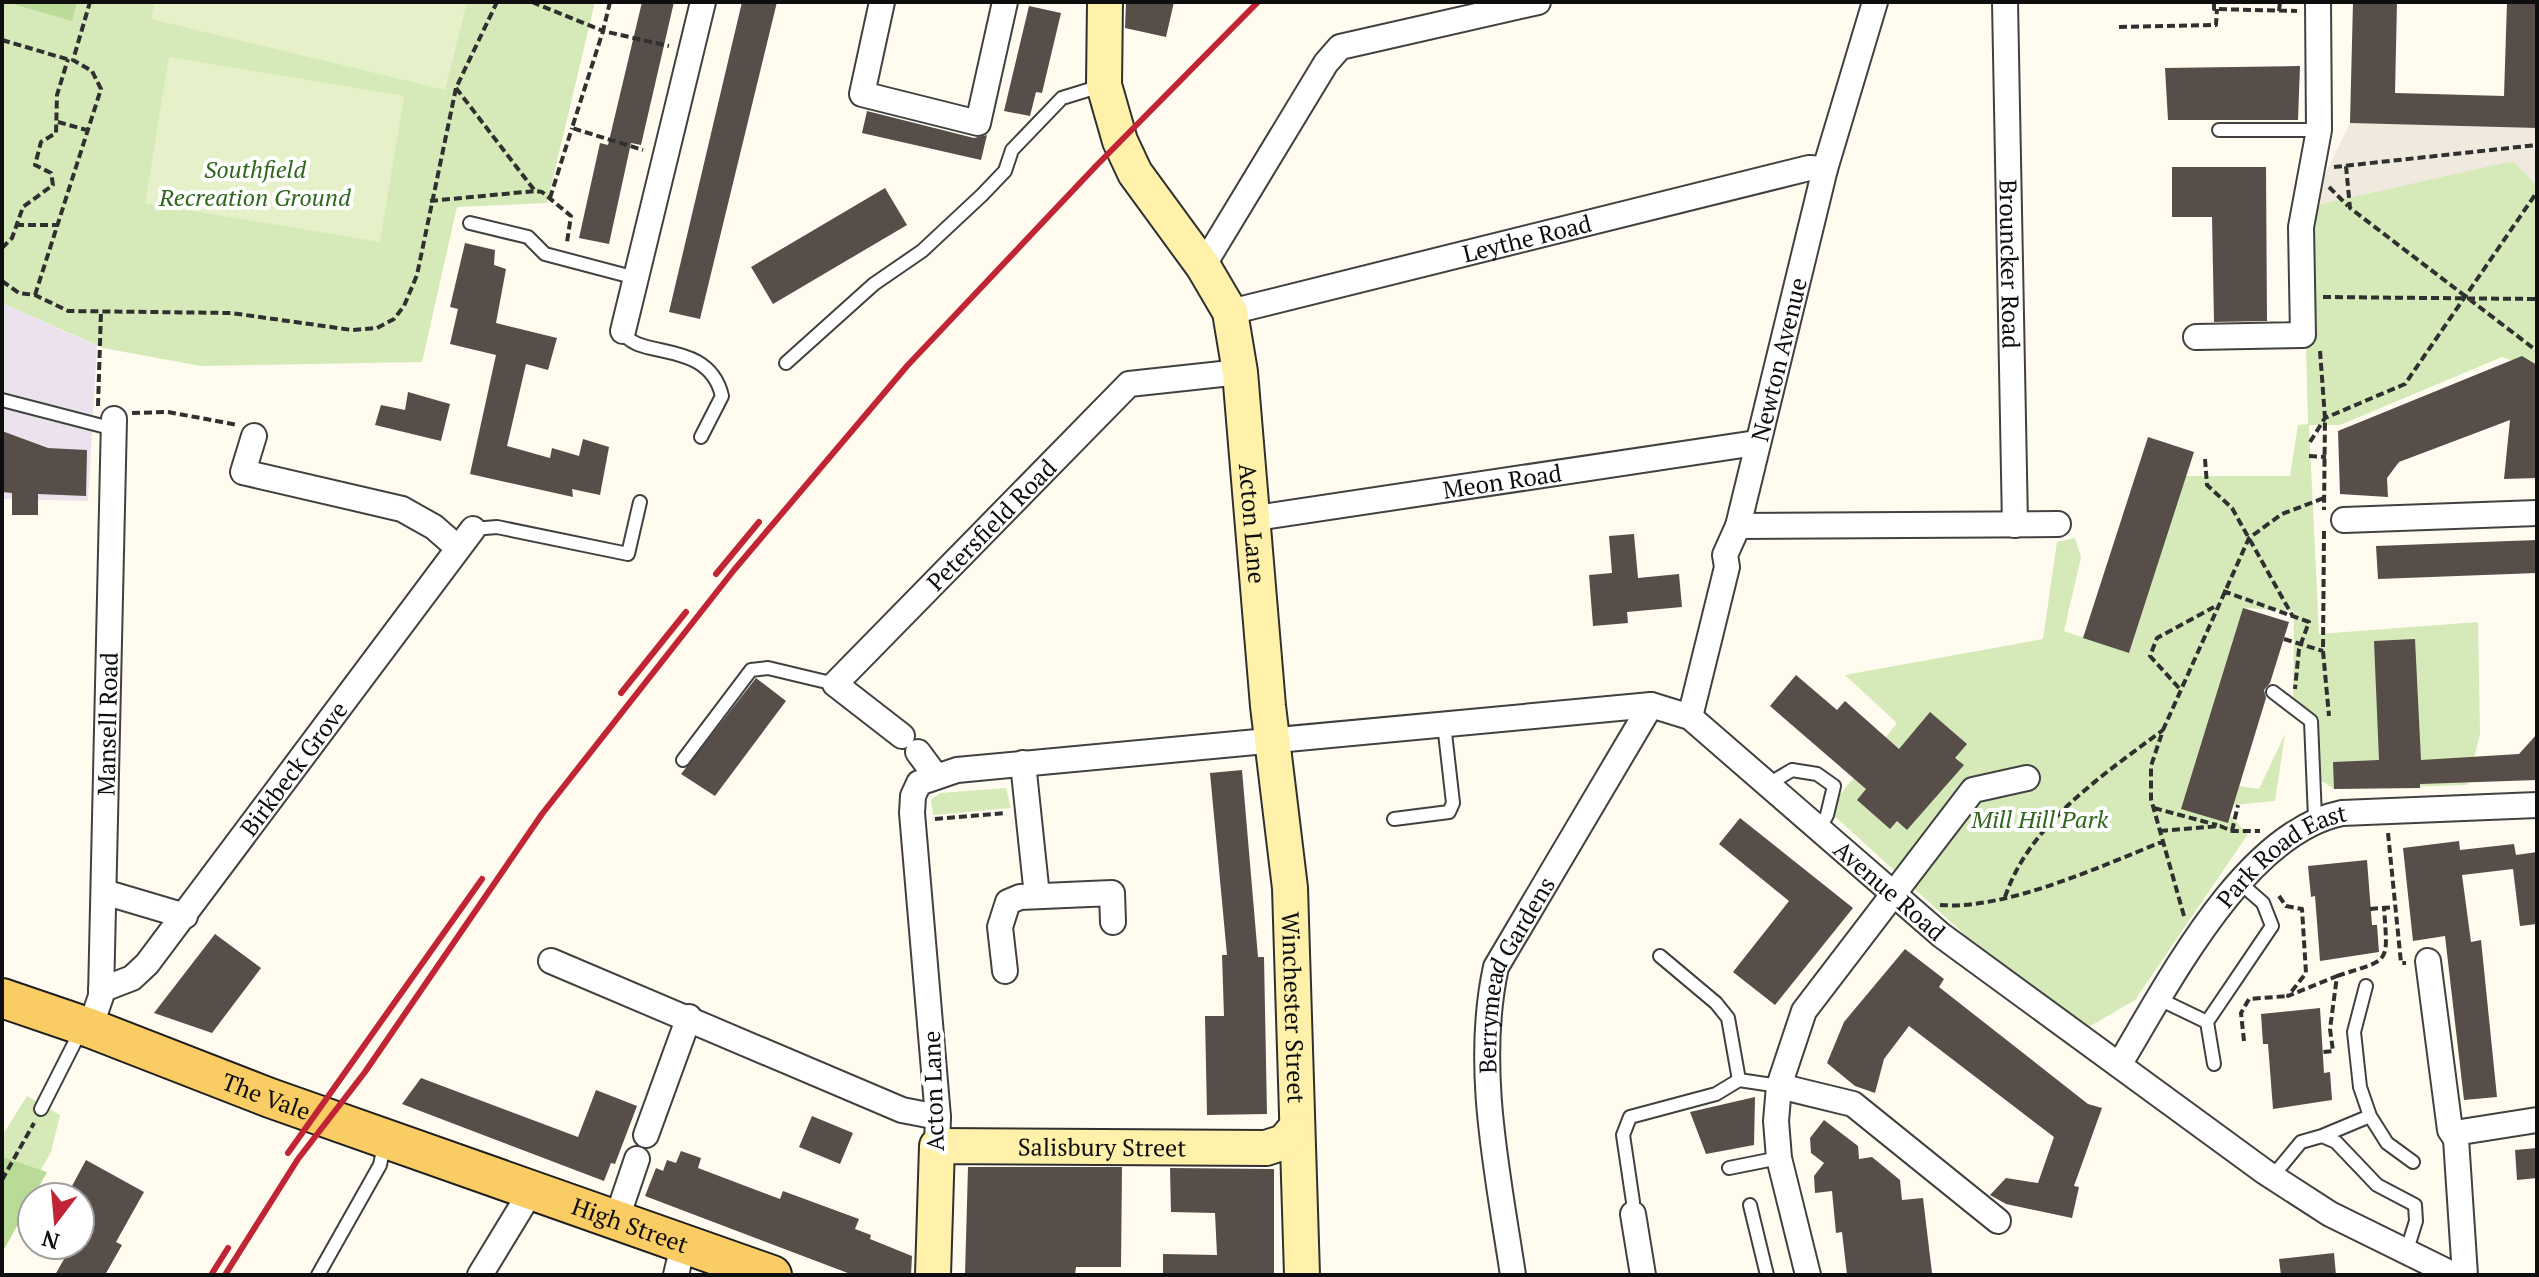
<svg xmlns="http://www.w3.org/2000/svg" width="2539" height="1277" font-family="'PT Serif',serif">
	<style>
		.industrial { fill: #ebe2ed }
		.green { fill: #d5eab8 }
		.forest { fill: #badb97 }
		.pitch { fill: #e6f1ca }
		.plaza { fill: #efe9de }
		.building { fill: #574e4a }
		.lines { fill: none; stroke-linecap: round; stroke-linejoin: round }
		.service-casing { stroke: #414141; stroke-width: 16 }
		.minor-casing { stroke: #414141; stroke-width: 28 }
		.secondary-casing { stroke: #303030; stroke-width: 38 }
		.primary-casing { stroke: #1f1f1f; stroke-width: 42 }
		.path { stroke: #303030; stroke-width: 4; stroke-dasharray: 8 4; stroke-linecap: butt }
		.service { stroke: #fff; stroke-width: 12 }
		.minor { stroke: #fff; stroke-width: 24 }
		.secondary { stroke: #fff0aa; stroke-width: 34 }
		.primary { stroke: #facc64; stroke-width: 38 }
		.rail { stroke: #c02435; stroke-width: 6 }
		.labels { text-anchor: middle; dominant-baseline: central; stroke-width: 8; stroke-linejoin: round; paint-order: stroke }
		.park-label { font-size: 24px; font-style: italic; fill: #31671d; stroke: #fff }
		.street-label { font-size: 24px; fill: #0e0e0e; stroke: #fff }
	</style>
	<rect width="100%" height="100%" fill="#fffbef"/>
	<path class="industrial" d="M2 303 97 346 88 501 2 499Z"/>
	<path class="green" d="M2 2H595L547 203 457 207 422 362 201 366 103 348 2 303Z
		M2513 161 2537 185V369L2502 357 2340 425H2309L2319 634 2478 622 2480 734 2467 785 2334 789 2311 774V721L2293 707 2294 611 2244 608 2199 753 2238 786 2259 789 2285 734 2275 801 2221 806 2248 834 2135 1000 2087 1028 1976 945 1828 810 1897 723 1845 675 2043 639 2057 542 2075 538 2081 557 2064 631 2129 653 2186 476H2290L2298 425 2308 424 2303 227 2310 190Z
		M1006 788 1011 808 933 815 931 800 940 793Z
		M27 1096 60 1115 51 1152 2 1239V1136Z"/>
	<path class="forest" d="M6 2H77L72 21Z
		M2 1157 47 1172 2 1253Z"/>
	<path class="pitch" d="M155 2H467L445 90 151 19Z
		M169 57 404 96 380 242 145 203Z"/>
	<path class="plaza" d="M2350 123 2537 128V185L2513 161 2309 207Z"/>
	<path class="building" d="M642 2H674L641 145 631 143 609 244 579 238 600 143 608 145Z
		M742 2H777L700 319 669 312Z
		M1126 2H1174L1166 37 1125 28Z
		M2353 2H2397L2395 93 2504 96 2507 2H2537V128L2350 123Z
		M1029 6 1061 13 1042 93 1036 92 1030 116 1004 111Z
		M2300 66 2298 120H2168L2165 68Z
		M867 111 974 138 987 135 981 160 862 133Z
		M2172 167H2266L2267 321 2214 322 2212 217H2172Z
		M885 188 907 225 773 304 751 267Z
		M465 243 495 250 494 265 506 269 496 323 557 338 548 370 526 364 507 446 550 458 552 448 579 456 583 439 609 447 600 495 572 489 573 497 470 474 496 355 450 344 458 309 450 307Z
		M2522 356 2537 365V478L2504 479 2510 420 2399 462 2387 478 2388 497 2340 494 2338 431Z
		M408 392 450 404 441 441 375 425 381 405 405 410Z
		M2 431 48 448 87 450 86 496 38 494V515H12V493L2 492Z
		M2148 437 2194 452 2129 653 2083 638Z
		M1634 534 1638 578 1679 574 1682 607 1627 612 1628 623 1593 626 1589 575 1612 573 1609 536Z
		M2537 540V573L2378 579 2376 546Z
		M2243 608 2289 622 2270 683 2264 690 2266 698 2228 823 2181 809Z
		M2415 639 2421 760 2519 754 2537 734V780L2420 784V788L2334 789 2333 762 2379 760 2374 641Z
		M1796 675 1837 710 1845 701 1899 749 1930 712 1967 744 1955 758 1964 765 1907 830 1897 821 1890 829 1857 800 1866 789 1770 706Z
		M756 678 786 701 715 796 681 774Z
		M1242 770 1258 957H1264L1267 1114 1207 1115 1205 1016H1224L1222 955H1227L1210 773Z
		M1740 818 1853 908 1775 1005 1733 972 1789 901 1719 844Z
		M2459 841 2460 850 2514 844 2516 855 2537 852V924L2520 926 2513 869 2462 875 2471 942 2481 940 2497 1097 2464 1100 2445 936 2413 941 2403 848Z
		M2367 860 2372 925H2377L2379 952 2320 961 2315 896 2311 897 2308 866Z
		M215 934 261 968 212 1033 154 1013Z
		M1905 949 1944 979 1939 987 2088 1104 2102 1108 2074 1186 2079 1187 2072 1218 2006 1204 1990 1195 2006 1178 2038 1183 2054 1137 1909 1026 1884 1059 1875 1093 1855 1086 1827 1063 1844 1022Z
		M2320 1008 2324 1073 2330 1072 2332 1100 2273 1109 2268 1044H2263L2261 1014Z
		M421 1078 578 1137 596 1090 637 1106 615 1164 611 1163 604 1181 402 1104Z
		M1755 1097 1754 1145 1706 1154 1690 1112Z
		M812 1116 853 1133 840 1164 799 1147Z
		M1824 1120 1858 1146 1859 1159 1872 1157 1900 1180 1902 1200 1923 1198 1932 1273 1847 1275 1842 1232 1836 1233 1832 1191 1815 1193 1814 1176 1824 1163 1811 1153 1810 1138Z
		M2537 1148V1178L2517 1180 2515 1150Z
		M681 1151 701 1158 698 1168 780 1199 783 1191 859 1219 855 1229 871 1235 870 1239 912 1256 911 1275H853L645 1196 656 1168 663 1171 667 1160 676 1163Z
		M86 1160 144 1192 116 1242 122 1245 105 1275H55L72 1245H80V1197H66Z
		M968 1167H1122L1121 1267H1076L1075 1275H965Z
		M1170 1168 1274 1169V1275H1163V1254L1217 1255 1215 1213 1171 1212Z
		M2334 1253 2336 1275H2281L2279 1259Z"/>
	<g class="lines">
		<g class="service-casing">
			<path id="service" d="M2219 130H2319
				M470 223 528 237 545 254 636 278
				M623 331C635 361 708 337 722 396L701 437
				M786 363 874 284 922 251 982 195 1005 171 1012 150 1062 98 1101 86
				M2 400 114 429
				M473 529 497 527 628 554 640 502
				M2273 692 2311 721 2315 818
				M683 760 751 670 768 668 835 684
				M1767 785 1792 770 1817 774 1834 786 1827 815 1818 831
				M1394 819 1449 812 1453 803 1444 724
				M1660 956 1716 1003 1728 1018 1739 1080 1779 1086
				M2366 986 2354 1032 2360 1087 2370 1116 2387 1143 2413 1162
				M2157 998 2207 1022
				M2214 1064 2207 1022 2272 926 2263 903 2239 882
				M41 1109 81 1030
				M2322 1136 2370 1116
				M1729 1168 1779 1158
				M2272 1177 2301 1142 2322 1136 2336 1142 2377 1185 2415 1205 2416 1221 2406 1253
				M1633 1202 1623 1135 1630 1117 1716 1094 1739 1080
				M1750 1205 1767 1275
				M318 1275 380 1165 384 1145"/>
		</g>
		<g class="minor-casing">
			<g id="minor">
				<path d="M882 2 862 94 978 123 1005 2"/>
				<path id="s1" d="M2005 2 2015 525"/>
				<path d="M1203 266 1326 63 1340 47 1538 2"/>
				<path id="s2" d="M1230 312 1809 168 1825 169"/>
				<path d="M623 331 703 2"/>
				<path d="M2196 337 2303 335 2301 227 2319 130 2318 2"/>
				<path d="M254 436 243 472 402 509 434 527 458 548"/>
				<path id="s3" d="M1249 519 1756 443"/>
				<path d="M2344 520 2537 513"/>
				<path d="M1738 526 2058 524"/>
				<path id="s4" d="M1690 717 1727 567 1725 555 1738 526 1825 169 1875 2"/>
				<path id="s5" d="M902 736 835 684 1129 384 1240 372"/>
				<path d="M918 752 935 775"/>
				<path d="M1023 763 1037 896"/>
				<path d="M104 892 185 916"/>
				<path d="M551 961 902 1110 938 1117"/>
				<path d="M2428 961 2450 1130 2456 1139"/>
				<path d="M1005 971 1000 927 1008 902 1020 897 1112 893 1113 922"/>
				<path id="s6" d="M101 990 132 978 147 964 473 529"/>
				<path id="s7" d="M90 1028 101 996 114 419"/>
				<path id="s8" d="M2119 1065C2168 984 2244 833 2342 813L2537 805"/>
				<path d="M1779 1086 1853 1104 1998 1221"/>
				<path d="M646 1135 689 1017"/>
				<path id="s9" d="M937 1146 938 1117 912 813 913 796 919 783 957 770 1651 705 1690 717 1941 935 2265 1172 2330 1214 2454 1275"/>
				<path d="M1633 1214 1643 1275"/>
				<path d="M617 1218 637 1159"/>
				<path d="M480 1275 533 1188"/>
				<path d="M676 1275 684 1241"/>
				<path id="s10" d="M1513 1275C1498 1175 1474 1067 1496 967L1651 705"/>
				<path d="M1808 1275 1779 1158 1776 1121 1779 1086 1804 1011 1973 790 2027 778"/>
				<path d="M2465 1275 2456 1139 2461 1132 2537 1120"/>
			</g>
		</g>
		<g class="secondary-casing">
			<g id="secondary">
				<path id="s11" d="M1105 2 1104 85 1120 141 1135 173 1203 266 1230 312 1240 372 1268 706 1290 888 1302 1275"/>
				<path id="s12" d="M933 1275 937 1146 1266 1148 1284 1142 1295 1129"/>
			</g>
		</g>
		<g class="primary-casing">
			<g id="primary">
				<path id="s13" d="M2 998 90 1028 270 1098 772 1275"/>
			</g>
		</g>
		<path class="path" d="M532 2 603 31 572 128 643 150
			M610 2 603 31 669 46
			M2214 2V9L2297 11
			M2279 11 2280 2
			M2119 27 2216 25 2217 9
			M2 40 70 60
			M456 88 535 191 542 192 571 216 567 242
			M58 122 90 131
			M2346 166 2350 208 2537 351
			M2334 167 2537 145
			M2329 187 2348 206
			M550 198 572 128
			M430 201 535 191
			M16 225H59
			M2 248 12 238 23 207 53 185 51 173 35 165 41 142 56 133 57 95 68 59
			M2 281 19 293 35 295 68 311 231 313 352 330 377 328 394 319 404 306 417 275 456 88 497 2
			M35 295 101 89 92 71 73 60 90 2
			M2323 297 2537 299
			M2320 351 2325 418 2324 510
			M98 406 101 312
			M132 413 168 412 238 425
			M2310 442 2325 418 2405 384 2537 192
			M2309 456 2326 457
			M2205 459 2207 485 2232 508 2292 615
			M2324 531 2323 651 2329 716
			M2223 591 2309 622 2299 649 2295 689
			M2284 639 2323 651
			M2179 688 2150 656 2157 638 2214 607
			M2154 808 2217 825
			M935 819 1006 813
			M2160 831 2220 826 2232 831H2260
			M2232 831 2238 805
			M2388 833 2401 963H2406
			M2279 896 2286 906 2302 909 2306 973 2288 996 2337 976 2330 1029 2333 1051 2323 1052
			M2005 897C2030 823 2103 775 2163 730
			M1940 905C2007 910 2101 866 2164 841
			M2370 909 2395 907
			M2184 916 2151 799V766L2163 730 2249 538 2282 514 2324 498
			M2337 976C2391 958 2388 966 2384 908
			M2244 1041 2241 1013 2249 999 2288 996
			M2 1180 34 1123"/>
		<use href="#service" class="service"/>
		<use href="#minor" class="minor"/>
		<use href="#secondary" class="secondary"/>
		<use href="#primary" class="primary"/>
		<path class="rail" d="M716 574 759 522
			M621 693 686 612
			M288 1153 482 879
			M211 1275 228 1248
			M225 1275 298 1159 365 1072 542 814 734 570 907 366 1096 166 1258 2"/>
	</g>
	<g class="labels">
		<g class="park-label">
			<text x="255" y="169">Southfield<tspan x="255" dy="28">Recreation Ground</tspan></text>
			<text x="2040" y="819">Mill Hill Park</text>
		</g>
		<g class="street-label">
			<text stroke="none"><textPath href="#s2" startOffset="306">Leythe Road</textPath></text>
			<text stroke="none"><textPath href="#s1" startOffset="262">Brouncker Road</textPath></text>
			<text stroke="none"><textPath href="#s4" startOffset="370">Newton Avenue</textPath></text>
			<text stroke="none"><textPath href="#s3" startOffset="256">Meon Road</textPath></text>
			<text stroke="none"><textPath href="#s11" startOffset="558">Acton Lane</textPath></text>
			<text stroke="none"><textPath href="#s5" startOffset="308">Petersfield Road</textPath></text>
			<text stroke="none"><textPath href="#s7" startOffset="306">Mansell Road</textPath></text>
			<text stroke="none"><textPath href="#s6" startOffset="298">Birkbeck Grove</textPath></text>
			<text stroke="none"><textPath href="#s8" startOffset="270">Park Road East</textPath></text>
			<text stroke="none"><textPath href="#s9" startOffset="1408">Avenue Road</textPath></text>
			<text stroke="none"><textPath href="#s10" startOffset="308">Berrymead Gardens</textPath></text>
			<text stroke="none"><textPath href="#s11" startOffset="1044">Winchester Street</textPath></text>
			<text transform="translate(933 1091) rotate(-92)">Acton Lane</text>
			<text stroke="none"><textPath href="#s13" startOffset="282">The Vale</textPath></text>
			<text stroke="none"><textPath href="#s12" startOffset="294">Salisbury Street</textPath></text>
			<text stroke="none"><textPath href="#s13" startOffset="668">High Street</textPath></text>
		</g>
	</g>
	<rect width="2539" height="1277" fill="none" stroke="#0e0e0e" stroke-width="8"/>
	<g transform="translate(56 1221) rotate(196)"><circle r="38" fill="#ffffff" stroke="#9f9f9f" stroke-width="2"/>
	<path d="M0-6L14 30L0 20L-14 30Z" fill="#c02435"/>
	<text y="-12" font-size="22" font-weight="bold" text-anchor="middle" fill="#0e0e0e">N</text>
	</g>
</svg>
